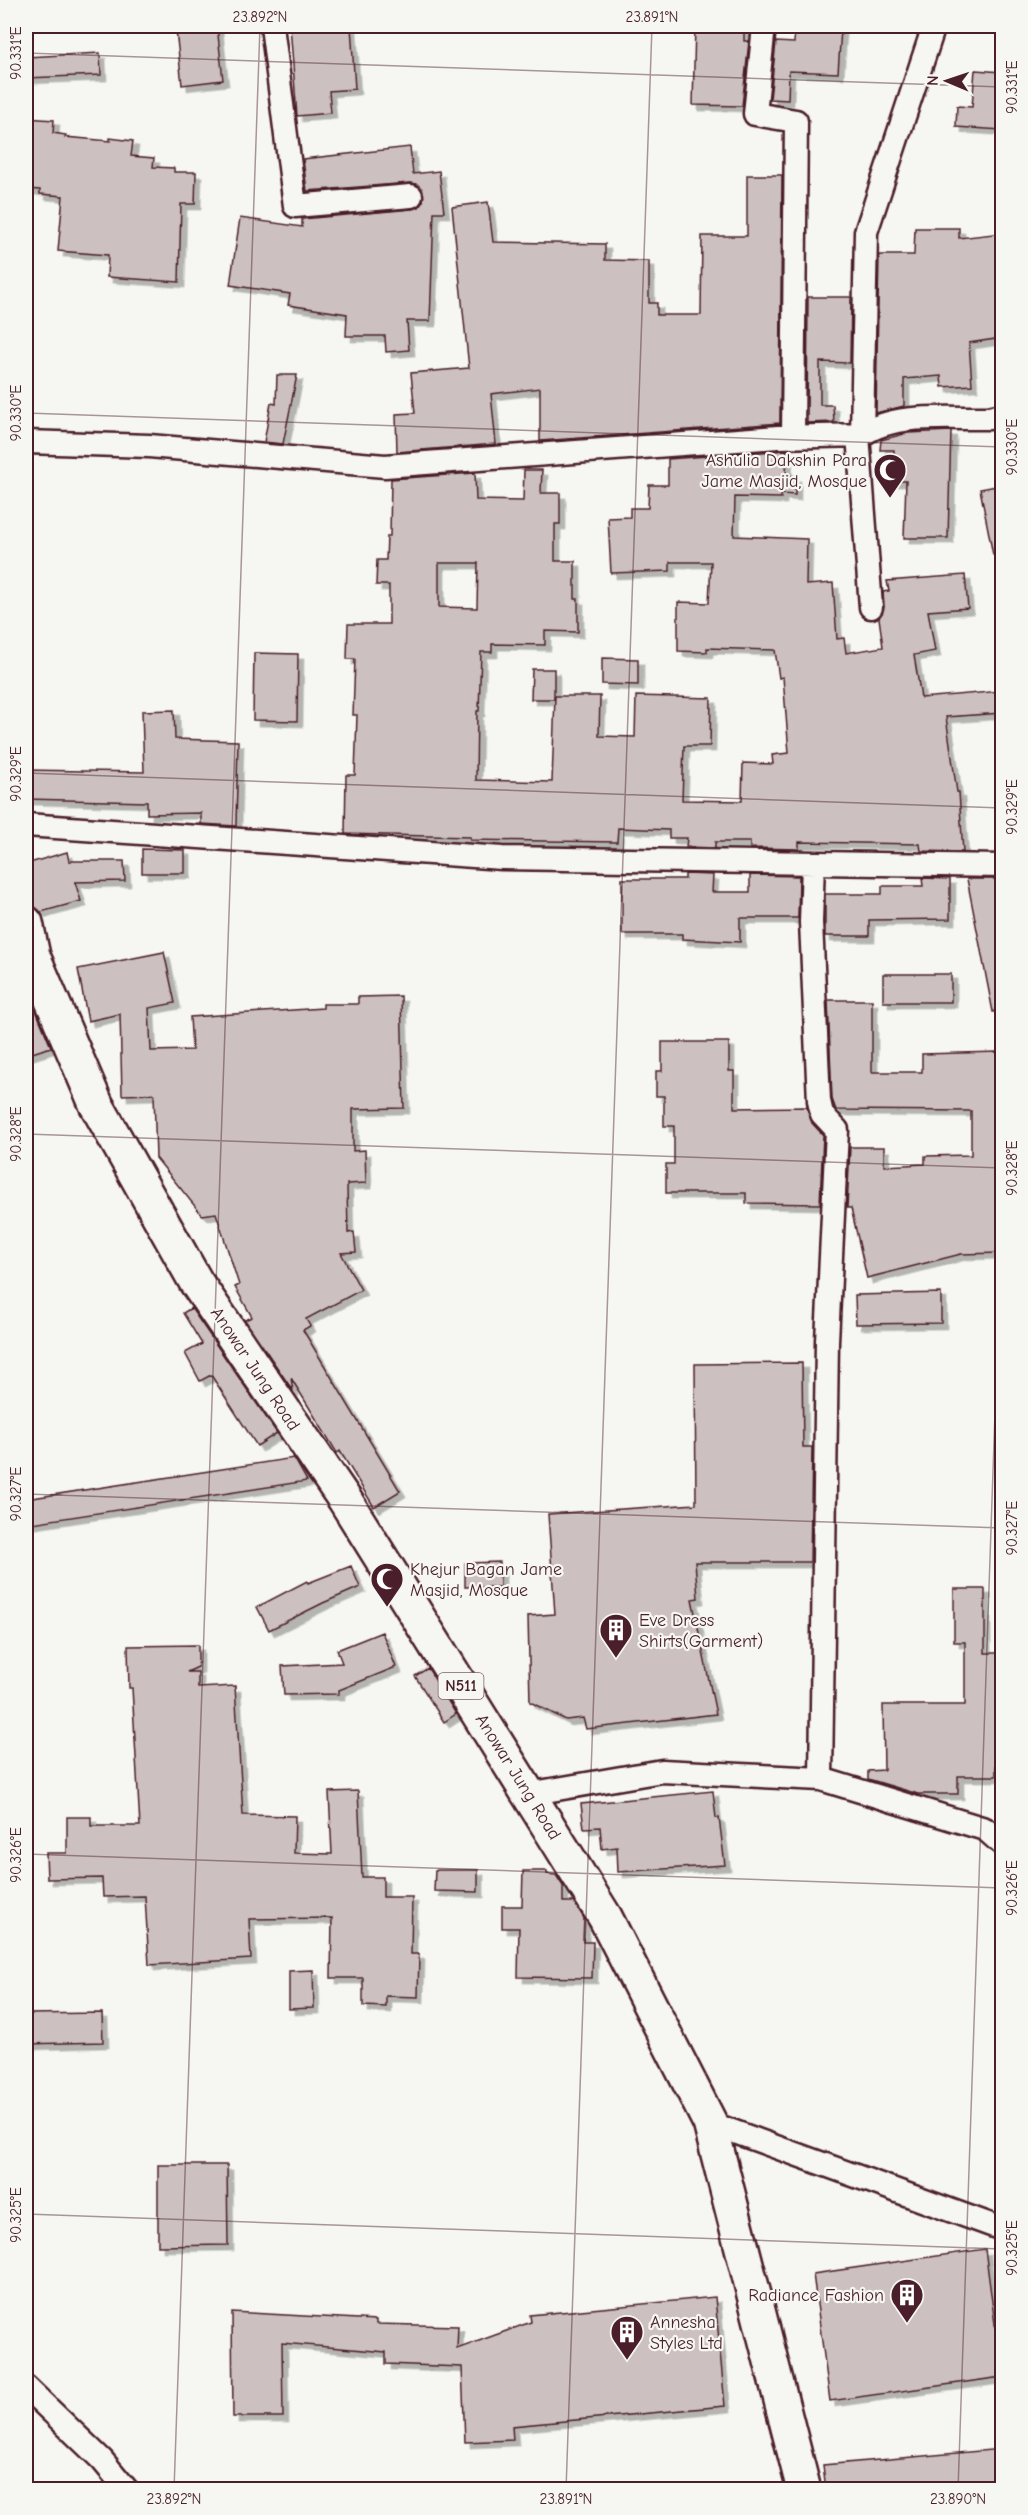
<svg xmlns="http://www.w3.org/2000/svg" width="1028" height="2515" font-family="'Comic Neue',sans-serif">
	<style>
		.building { fill: #ccc1c0; stroke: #4a1f2b; stroke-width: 1.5; fill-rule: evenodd; filter: url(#shadow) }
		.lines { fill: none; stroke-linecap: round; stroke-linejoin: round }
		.minor-casing { stroke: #4a1f2b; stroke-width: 27 }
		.highway-casing { stroke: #4a1f2b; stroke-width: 38 }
		.minor { stroke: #f6f6f2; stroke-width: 22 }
		.highway { stroke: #f6f6f2; stroke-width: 33 }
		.ticks { fill: none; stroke: #4a1f2b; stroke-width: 1.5; stroke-opacity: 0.45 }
		.labels { text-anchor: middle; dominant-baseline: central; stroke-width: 4.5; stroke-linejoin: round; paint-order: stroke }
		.shield { fill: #f6f6f2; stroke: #7e6067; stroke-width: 1.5 }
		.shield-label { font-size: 16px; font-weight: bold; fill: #4a1f2b }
		.poi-label { font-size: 18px; fill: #4a1f2b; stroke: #f6f6f2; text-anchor: start }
		.street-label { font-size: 18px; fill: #4a1f2b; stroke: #f6f6f2 }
		.neatline { fill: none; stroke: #4a1f2b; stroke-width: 2 }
		.ticks-label { font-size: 15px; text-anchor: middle; fill: #4a1f2b }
	</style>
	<defs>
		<filter id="shadow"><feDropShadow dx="5.5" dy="5.5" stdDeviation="0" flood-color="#0004"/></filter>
	</defs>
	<rect width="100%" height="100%" fill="#f6f6f2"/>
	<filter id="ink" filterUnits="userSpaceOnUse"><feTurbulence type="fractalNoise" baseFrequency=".0167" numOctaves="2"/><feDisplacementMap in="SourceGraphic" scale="12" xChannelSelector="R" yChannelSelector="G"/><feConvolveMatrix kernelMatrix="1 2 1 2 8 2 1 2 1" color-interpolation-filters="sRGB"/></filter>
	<g filter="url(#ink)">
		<path class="building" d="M217 26 223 80 182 85 176 30Z
			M290 26H351L355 89 329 91 331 113 297 116Z
			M695 26H744V41H749L742 106 693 105Z
			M795 27 841 29 838 73 789 71 788 100 770 99 776 42 794 43Z
			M100 53 101 75 26 78V57Z
			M975 70 1002 72V130L956 127 957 106 972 107Z
			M26 118 54 120 53 133 66 135 65 137 110 141V138L133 141 131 156 154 158 153 167 174 168V172H196L195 204H181L179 282 107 277 108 255 58 251 63 196 40 194V190L26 189Z
			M410 147 413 174 439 171 444 212H434L430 321H407L409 350 386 352 385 336H346L347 314 288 305 290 294 230 285 240 218 302 227V219L412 209 419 207 423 201 422 189 417 184 410 183 307 191 303 159Z
			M747 175H782L780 423 540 441V388L491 394 496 444 397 452 396 414 415 413 411 373 469 368 452 207 488 202 493 242 605 244V260L649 261V303H657V315H701L702 236H747Z
			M915 228H959V238L1002 233V338L969 343 972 385 942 387 941 376 904 379V406L876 413 879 255H914Z
			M808 297H851L850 363 820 362V405H833L834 422 807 423Z
			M277 375H297L283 444 264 442 271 403 276 404Z
			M951 431 948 538H904L906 481H893L894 450H880L881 440 908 433Z
			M787 450 786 476H795V495L781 494V498L735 497 734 536 807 539 806 585 833 583 837 639 844 638 846 653 883 647 879 618 884 607 883 592 889 591 887 581 965 575 968 608 928 611 935 651 914 655 921 698 1002 691V713L946 717 957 792H959L963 852 921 851 920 844 799 842V849L750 848V842H715V848L686 847 687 838H669V830L618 828 617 842 470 840V837L345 834 346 775H355L357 715H353L355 659H347L348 624H389V585H376L377 560H386L387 536H390L391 479 475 473 476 500 523 501 524 470H542L541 493H560V524H555V561H575V599H578V632L545 631V645L492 644V652H481L479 711H477L476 780 552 782 555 696H600L599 736 635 737 636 696 711 698 710 746H684L682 800 742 801 743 763 773 764 772 755 789 753 783 677 779 678 775 650 707 648V652L678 651V602L709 603 711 562H670V571L611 573 608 518 630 517V508H648L649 485H668V459ZM439 563H478L477 608 439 607Z
			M1002 485V554L993 555 980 489Z
			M254 653 298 654 297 721 253 720Z
			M602 658 638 659V685L602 684Z
			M532 669H554V699H531Z
			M174 710 175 739 238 741 236 826 201 824V813L147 814V802L26 799V770L144 772 142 711Z
			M142 849 185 850V873H142Z
			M67 852 69 861H124L125 881 75 882 81 901 41 912 32 905H26V864Z
			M685 874 713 875 712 892H750V875L799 876 798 918H740V942L682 939V934H622V879H685Z
			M922 878 950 879V919L869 920V936H825V894H882V886H923Z
			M967 879H1002V1011L993 1012Z
			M164 952 175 1003 149 1008 151 1051 192 1050 190 1017 323 1008V1004H358V997L401 996 404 1108 353 1109V1151L365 1150 366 1183 347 1184 348 1233 354 1232 356 1252 341 1253 361 1290 306 1319 310 1326 303 1330 400 1491 374 1507 340 1451 337 1453 291 1378 293 1391 245 1320 252 1317 235 1287 239 1285 216 1213 202 1215 156 1158 154 1094 122 1095 120 1014 88 1021 78 969Z
			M883 974H951V1002H883Z
			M26 986 51 1047 26 1055Z
			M828 1000H872V1072H922V1054L999 1052 1000 1086H1002V1253L961 1254 867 1278 851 1208H847L850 1147H884V1166L925 1164V1156L971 1155V1111L836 1110 832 1099Z
			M662 1042H729V1071H734V1108L807 1107 812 1123 823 1135 820 1204 746 1203V1193H666V1164H674V1126H664V1096H656V1071H662Z
			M941 1293V1323L856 1324 855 1295Z
			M191 1308 277 1433 257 1446 211 1375 200 1381 185 1353 202 1344 183 1313Z
			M802 1363 803 1447H812L810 1562H695L698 1598 692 1599 716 1714 586 1729 583 1718 566 1720 530 1702 528 1616 555 1614 548 1514 696 1504 695 1364Z
			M294 1458 307 1481 26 1524V1499Z
			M500 1562V1587H465V1563Z
			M351 1566 360 1587 323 1603 269 1630 257 1607 307 1581 308 1583Z
			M954 1589H985V1653H1002V1712H995L996 1776H958V1794H918L868 1779V1771L884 1770 883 1705H965V1642H954Z
			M382 1632 396 1667 339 1690V1694L284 1695 282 1666 342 1663 337 1650Z
			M198 1645V1667L187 1672H198V1688L235 1686 243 1815 295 1816 294 1853 332 1854 329 1792 358 1791 362 1877H383V1897H412L411 1954H419L418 1997 386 1996V2007L363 2006V1978H331L332 1918 249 1919 251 1959 149 1965 145 1896 103 1897 102 1878 47 1879 46 1853H67V1817H91V1826H140L132 1688H129L128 1646Z
			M428 1668 456 1714 444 1722 415 1676Z
			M713 1791 716 1818H719L725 1865 618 1872 617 1847 602 1849 600 1827 584 1828 581 1804Z
			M435 1870H478V1892L434 1891Z
			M523 1871H547V1874L556 1875 563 1886V1902H574L584 1918 583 1942H593L592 1978 518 1977 519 1928H502V1906H522Z
			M313 1970 314 2008 289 2009V1971Z
			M102 2013 103 2042 26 2044V2014Z
			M158 2165H227L228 2245 158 2246Z
			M985 2249 1002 2377 830 2401 813 2274Z
			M715 2297 725 2406 512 2426 513 2440 465 2442 462 2367 386 2364V2352L282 2343 283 2417H233L232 2312 376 2320V2324L458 2326 457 2349 531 2322 530 2315Z
			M1002 2449V2490H826L823 2465Z"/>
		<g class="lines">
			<g class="minor-casing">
				<path id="minor" d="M272 26 295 206 411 196
					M764 26 755 114 796 121 793 436
					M858 435 871 607
					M862 435 866 232 934 26
					M26 442 149 446 385 466 778 437 862 435C894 412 950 419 989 418L1002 415
					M26 825 502 858 1002 866
					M813 863 811 922 819 1101 822 1114 837 1130 827 1341 821 1779
					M528 1794 662 1771 821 1779 985 1829 1002 1844
					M710 2123 1002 2229
					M26 2387 102 2460 127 2490"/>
			</g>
			<g class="highway-casing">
				<path id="highway" d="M26 923 33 956 96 1104 196 1282 345 1500 605 1917 710 2123 804 2490"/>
			</g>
			<use href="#minor" class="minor"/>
			<use href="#highway" class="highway"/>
		</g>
	</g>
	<path class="ticks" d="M26 53 1002 87M26 413 1002 447M26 773 1002 808M26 1134 1002 1168M26 1494 1002 1528M26 1854 1002 1888M26 2214 1002 2249M174 2490 260 26M566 2490 652 26M958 2490 1002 1209"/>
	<defs>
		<g id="mosque-pin" transform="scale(1.725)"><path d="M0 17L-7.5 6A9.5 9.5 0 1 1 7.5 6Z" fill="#4a1f2b" stroke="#f6f6f2"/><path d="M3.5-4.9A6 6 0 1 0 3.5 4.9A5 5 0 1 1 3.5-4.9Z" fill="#fff"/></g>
		<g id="building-pin" transform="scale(1.725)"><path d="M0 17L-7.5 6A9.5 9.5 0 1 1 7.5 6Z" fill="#4a1f2b" stroke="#f6f6f2"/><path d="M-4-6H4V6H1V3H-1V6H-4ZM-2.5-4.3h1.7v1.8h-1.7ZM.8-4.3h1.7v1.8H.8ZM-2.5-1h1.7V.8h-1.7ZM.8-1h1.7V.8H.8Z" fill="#fff"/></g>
	</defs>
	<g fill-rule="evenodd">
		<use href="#mosque-pin" x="890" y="470"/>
		<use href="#mosque-pin" x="387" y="1579"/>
		<use href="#building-pin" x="616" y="1630"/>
		<use href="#building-pin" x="907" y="2295"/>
		<use href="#building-pin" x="627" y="2332"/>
	</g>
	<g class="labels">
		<rect class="shield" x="438.5" y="1673" width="45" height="26" rx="4.5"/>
		<g class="shield-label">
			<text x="461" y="1686">N511</text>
		</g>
		<g class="poi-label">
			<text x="867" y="460" text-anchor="end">Ashulia Dakshin Para<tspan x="867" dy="21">Jame Masjid, Mosque</tspan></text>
			<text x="410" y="1569">Khejur Bagan Jame<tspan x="410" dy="21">Masjid, Mosque</tspan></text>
			<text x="639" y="1620">Eve Dress<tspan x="639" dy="21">Shirts(Garment)</tspan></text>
			<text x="884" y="2295" text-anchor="end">Radiance Fashion</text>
			<text x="650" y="2322">Annesha<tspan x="650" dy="21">Styles Ltd</tspan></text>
		</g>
		<g class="street-label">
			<text transform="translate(255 1369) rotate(56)">Anowar Jung Road</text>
			<text transform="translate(518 1777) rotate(58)">Anowar Jung Road</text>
		</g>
	</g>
	<rect width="1028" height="2515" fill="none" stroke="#f6f6f2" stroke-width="66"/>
	<g transform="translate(947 81) rotate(272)" stroke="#f6f6f2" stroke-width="4.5" paint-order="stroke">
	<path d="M0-4.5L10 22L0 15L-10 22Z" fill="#4a1f2b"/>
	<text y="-9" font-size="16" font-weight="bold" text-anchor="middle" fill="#4a1f2b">N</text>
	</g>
	<rect x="33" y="33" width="962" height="2449" class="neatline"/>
	<g class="ticks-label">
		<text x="260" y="22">23.892°N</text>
		<text x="652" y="22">23.891°N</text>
		<text transform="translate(16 53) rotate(-90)" y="5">90.331°E</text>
		<text transform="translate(1012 87) rotate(-90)" y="5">90.331°E</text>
		<text transform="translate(16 413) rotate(-90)" y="5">90.330°E</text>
		<text transform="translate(1012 447) rotate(-90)" y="5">90.330°E</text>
		<text transform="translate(16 774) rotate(-90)" y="5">90.329°E</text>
		<text transform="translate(1012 807) rotate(-90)" y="5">90.329°E</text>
		<text transform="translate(16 1134) rotate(-90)" y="5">90.328°E</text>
		<text transform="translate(1012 1168) rotate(-90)" y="5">90.328°E</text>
		<text transform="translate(16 1494) rotate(-90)" y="5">90.327°E</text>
		<text transform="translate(1012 1528) rotate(-90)" y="5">90.327°E</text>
		<text transform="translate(16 1855) rotate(-90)" y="5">90.326°E</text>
		<text transform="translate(1012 1888) rotate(-90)" y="5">90.326°E</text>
		<text transform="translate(16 2215) rotate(-90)" y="5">90.325°E</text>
		<text transform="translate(1012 2248) rotate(-90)" y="5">90.325°E</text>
		<text x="174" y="2504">23.892°N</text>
		<text x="566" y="2504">23.891°N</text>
		<text x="958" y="2504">23.890°N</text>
	</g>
</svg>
